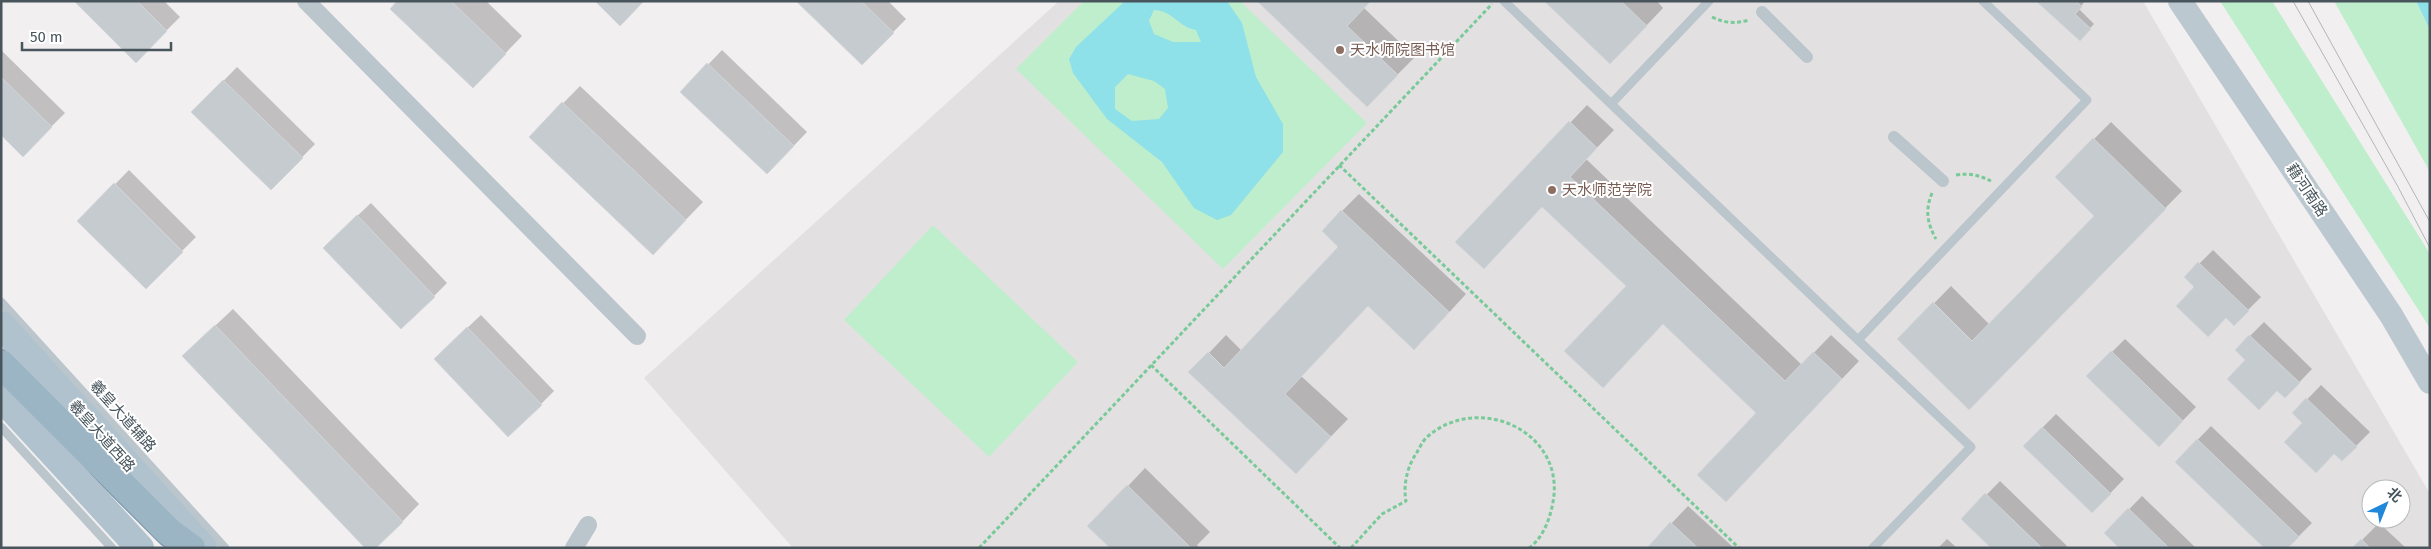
<svg xmlns="http://www.w3.org/2000/svg" width="2431" height="549" font-family="'Fira Sans','Noto Sans SC',sans-serif">
	<style>
		.education { fill: #e3e0e1; fill-rule: evenodd }
		.green { fill: #bfeecc }
		.water { fill: #8ee0e9; fill-rule: evenodd }
		.shadow { fill: #0003 }
		.building { fill: #c6cbcf; stroke: #d3d6da }
		.lines { fill: none; stroke-linecap: round; stroke-linejoin: round }
		.trunk-casing { stroke: #7493a8; stroke-width: 30 }
		.path { stroke: #78ca99; stroke-width: 3; stroke-dasharray: 4 2.5; stroke-linecap: butt }
		.service { stroke: #bbc5cc; stroke-width: 9 }
		.pedestrian { stroke: #bbc5cc; stroke-width: 12 }
		.minor { stroke: #bbc5cc; stroke-width: 18 }
		.secondary { stroke: #bcc8d0; stroke-width: 24 }
		.primary { stroke: #b0c2cd; stroke-width: 28 }
		.trunk { stroke: #9cb5c4; stroke-width: 28 }
		.tram { stroke: #b2b5b9; stroke-width: 1 }
		.education-dot { fill: #8d6e63; stroke: #fff; stroke-width: 2 }
		.labels { text-anchor: middle; dominant-baseline: central; stroke-width: 4; stroke-linejoin: round; paint-order: stroke }
		.education-label { font-size: 15px; fill: #785e54; stroke: #fff; text-anchor: start }
		.street-label { font-size: 15px; fill: #48555c; stroke: #fff }
	</style>
	<rect width="100%" height="100%" fill="#f2eff0"/>
	<path class="education" d="M1059 1H2143L2430 494V548H793L644 378ZM2371 489H2401V519H2371Z"/>
	<path class="green" d="M1084 1H1240L1367 123 1223 269 1016 69Z
		M2220 1H2272L2430 254V328Z
		M2334 1H2416L2430 30V172Z
		M933 225 1078 362 989 457 844 320Z"/>
	<path class="water" d="M1125 1H1227L1242 23 1256 77 1283 124V152L1231 215 1217 220 1194 208 1162 162 1107 119 1073 73 1069 59 1076 47ZM1154 10C1174 11 1178 27 1196 30L1201 42H1173L1154 34 1149 21ZM1128 74 1154 81 1165 89 1168 108 1159 119 1132 121 1115 109V87Z
		M2416 1H2430V30Z"/>
	<path class="shadow" d="M76 1H164L180 17 136 61Z
		M399 1H486L522 36 490 69Z
		M798 1H888L906 19 862 64Z
		M1259 1 1364 8 1415 57 1384 88Z
		M1546 1H1657L1663 8 1628 45Z
		M2038 1H2085L2079 9 2094 24 2080 39Z
		M1 50 65 113 23 155 1 133Z
		M722 50 807 132 781 159 682 92Z
		M237 67 315 144 271 189 193 112Z
		M580 86 703 202 670 236 530 137Z
		M1587 105 1614 130 1586 159 1802 365 1831 335 1859 361 1743 483 1758 412 1543 206 1457 242Z
		M2111 122 2182 191 1969 408 1899 339 1951 286 1990 325 2096 216 2056 177Z
		M129 170 196 237 146 287 79 221Z
		M1359 194 1466 294 1432 331 1368 305 1301 376 1348 419 1296 472 1209 353 1226 335 1242 351 1340 247 1342 211Z
		M371 203 447 283 434 296 338 234Z
		M2213 250 2261 297 2234 324 2186 277Z
		M233 309 419 504 402 522 201 339Z
		M481 315 554 391 541 404 449 345Z
		M2264 322 2312 369 2285 397 2236 350Z
		M2125 339 2196 407 2159 445 2088 376Z
		M2321 385 2370 432 2342 460 2294 413Z
		M2056 414 2124 479 2092 512 2024 446Z
		M2211 426 2312 523 2287 548 2176 462Z
		M1145 468 1210 532 1197 545 1200 548H1112L1128 486Z
		M2000 481 2067 546 2065 548H1993L1963 519Z
		M2142 496 2196 548H2121L2106 533Z
		M1688 506 1734 548H1648Z
		M2379 523 2406 548H2354Z
		M1947 539 1957 548H1938Z"/>
	<path class="building" d="M74 1H137L167 31 136 63Z
		M397 1H451L506 54 473 88 390 9Z
		M595 1H644L620 26Z
		M796 1H861L894 33 862 65Z
		M1257 1H1371L1347 26 1398 75 1367 107Z
		M1544 1H1621L1647 26 1610 64Z
		M2036 1H2076L2082 7 2075 14 2091 29 2080 41Z
		M707 63 794 146 767 174 680 92Z
		M1 77 52 127 23 157 1 135Z
		M223 80 303 158 271 190 191 112Z
		M562 102 686 220 653 255 529 137Z
		M1569 121 1597 148 1570 177 1785 381 1813 352 1842 379 1726 502 1697 475 1756 413 1663 324 1603 388 1564 351 1626 286 1542 207 1484 269 1455 242Z
		M2093 138 2166 209 1969 410 1897 339 1933 302 1972 341 2094 216 2055 177Z
		M114 183 183 252 146 289 77 221Z
		M1341 210 1449 312 1414 350 1368 306 1285 394 1331 437 1296 474 1188 372 1208 352 1224 368 1338 247 1322 231Z
		M357 215 435 297 401 329 323 248Z
		M2198 262 2249 311 2234 326 2226 318 2208 337 2176 306 2194 287 2184 277Z
		M215 325 403 522 376 548H365L182 356Z
		M467 327 542 405 508 437 434 359Z
		M2249 335 2300 383 2285 398 2277 391 2259 410 2227 379 2245 360 2235 350Z
		M2111 351 2183 421 2159 447 2086 376Z
		M2306 398 2357 447 2342 461 2334 454 2316 473 2284 442 2302 423 2292 413Z
		M2042 427 2111 494 2092 513 2023 446Z
		M2197 439 2299 537 2288 548H2264L2175 462Z
		M1127 485 1191 548H1110L1087 526Z
		M1985 493 2042 548H1991L1961 519Z
		M2128 508 2169 548H2119L2104 533Z
		M1670 522 1698 548H1647Z
		M2361 539 2370 548H2352Z"/>
	<g class="lines">
		<g class="trunk-casing">
			<path id="trunk" d="M1 364 169 532 191 548"/>
		</g>
		<path class="path" d="M1712 17C1725 23 1735 24 1749 20
			M1339 165 1739 548
			M1956 175C1970 173 1979 175 1991 181
			M1932 193C1925 210 1927 223 1936 239
			M1151 365 1340 548
			M979 548 1492 4
			M1351 548 1382 514 1406 501C1403 486 1407 467 1416 454 1419 449 1422 442 1426 438 1477 391 1566 431 1553 502 1550 519 1543 538 1529 548"/>
		<path class="service" d="M1504 1 1611 104
			M1709 1 1611 104 1858 340 2087 100 1983 1
			M1 302 225 548
			M1858 340 1971 447 1873 548
			M1 427 112 548"/>
		<path class="pedestrian" d="M1762 12 1807 57
			M1894 137 1943 181"/>
		<path class="minor" d="M306 1 637 336
			M574 548 588 525"/>
		<path class="secondary" d="M2180 1 2391 315 2430 382"/>
		<path class="primary" d="M1 325 203 548
			M1 397 140 548"/>
		<use href="#trunk" class="trunk"/>
		<path class="tram" d="M2293 1 2397 185 2430 248
			M2308 1 2430 222"/>
	</g>
	<g class="education-dot">
		<circle cx="1340" cy="50" r="5"/>
		<circle cx="1552" cy="190" r="5"/>
	</g>
	<g class="labels">
		<g class="education-label">
			<text x="1350" y="50">天水师院图书馆</text>
			<text x="1562" y="190">天水师范学院</text>
		</g>
		<g class="street-label">
			<text transform="translate(2307 190) rotate(56)">藉河南路</text>
			<text transform="translate(123 416) rotate(48)">羲皇大道辅路</text>
			<text transform="translate(102 436) rotate(48)">羲皇大道西路</text>
		</g>
	</g>
	<rect width="2431" height="549" fill="none" stroke="#48555c" stroke-width="5"/>
	<g transform="translate(2386 504) rotate(43)"><circle r="24" fill="#ffffff" stroke="#b6bbbe"/>
	<path d="M0-4L9 19L0 12L-9 19Z" fill="#2087db"/>
	<text y="-8" font-size="14" font-weight="bold" text-anchor="middle" fill="#48555c">北</text>
	</g>
	<path d="M22 42v8h149v-8" fill="none" stroke="#48555c" stroke-width="2.5"/>
	<text x="30" y="42" font-size="15" fill="#48555c" stroke="#ffffff" stroke-width="4" paint-order="stroke">50 m</text>
</svg>
